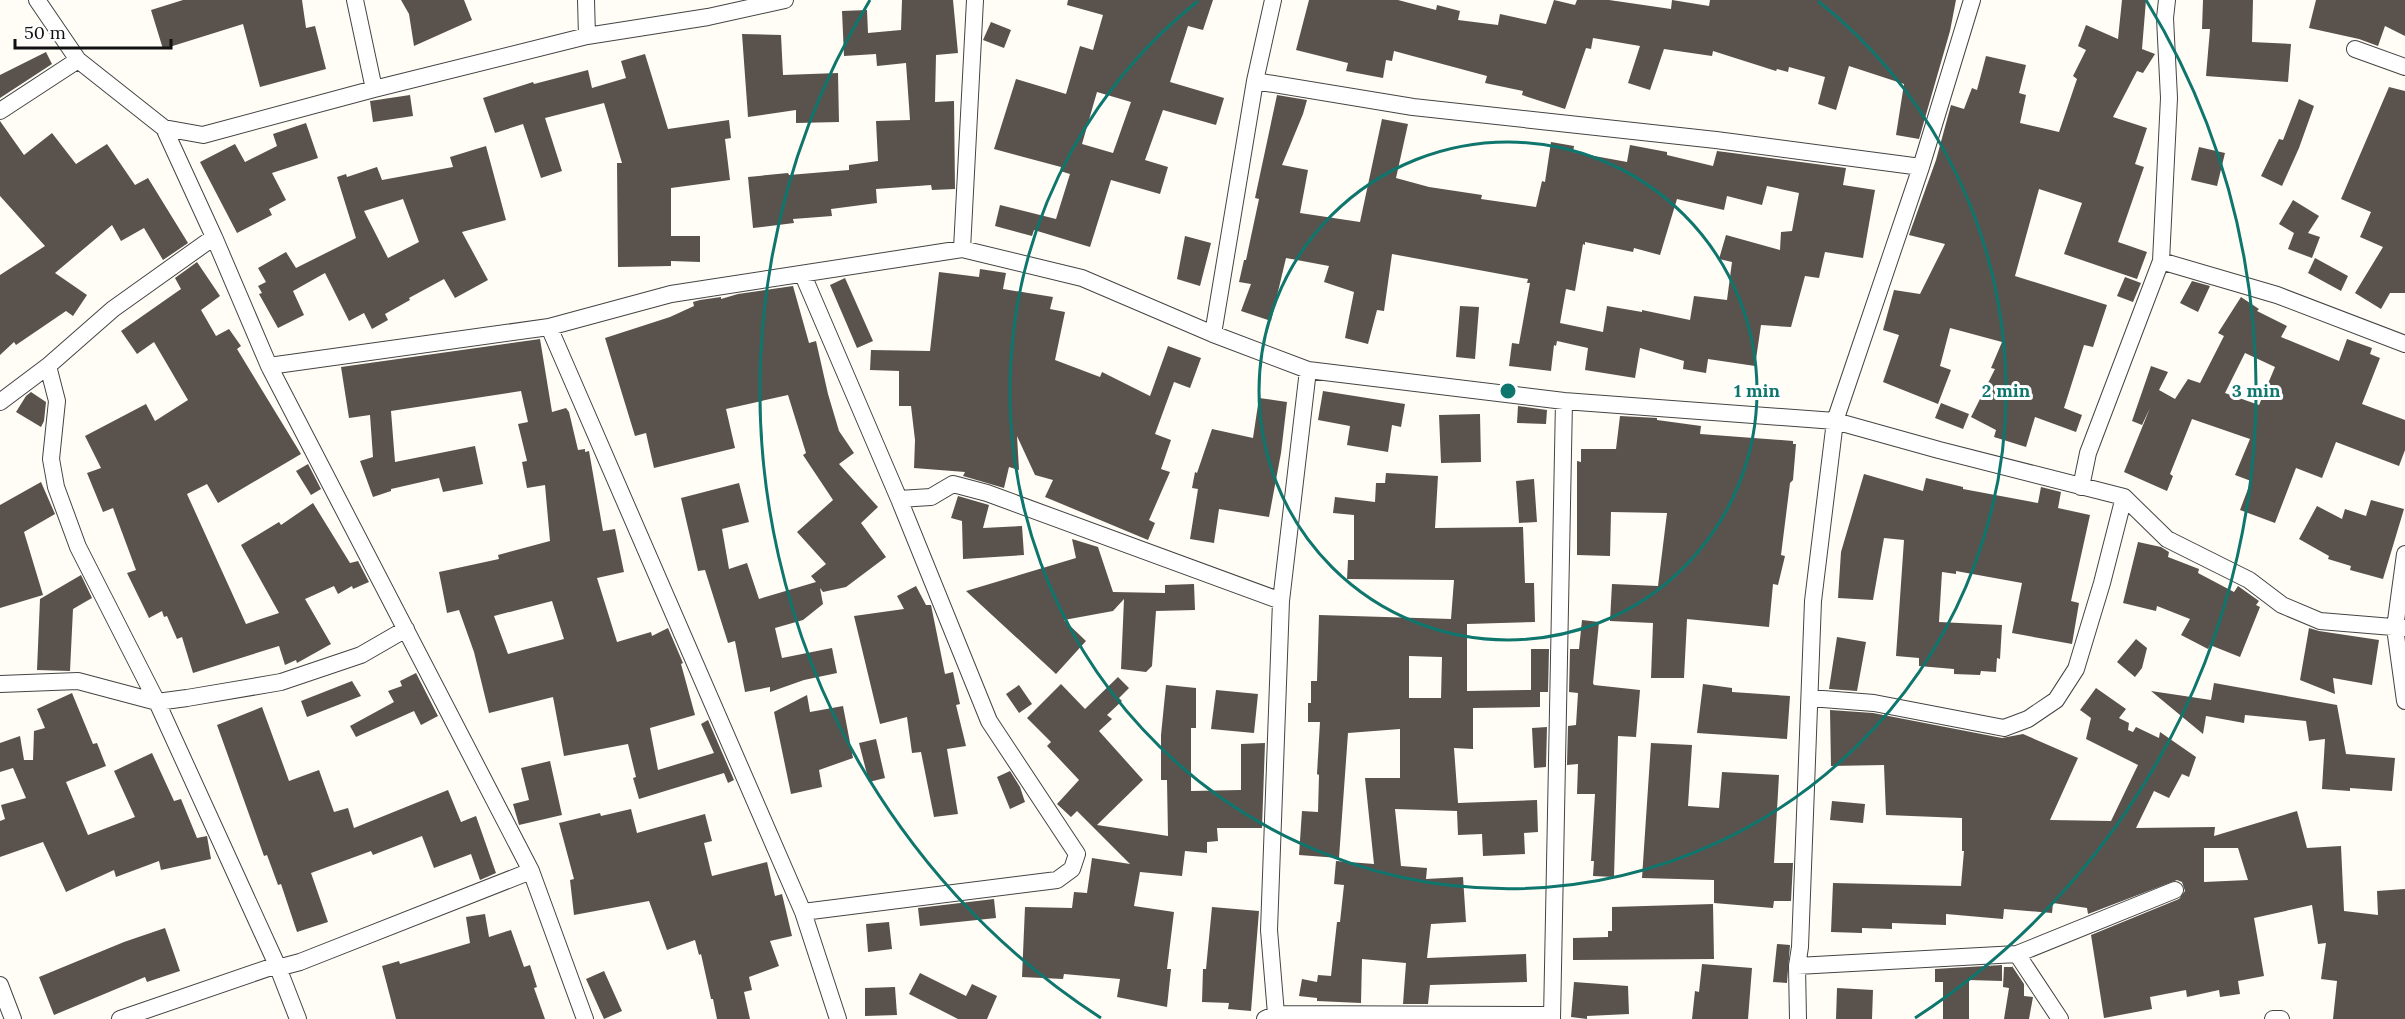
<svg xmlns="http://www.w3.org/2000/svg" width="2405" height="1019" font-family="Lora,serif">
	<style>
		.building { fill: #5a524d; fill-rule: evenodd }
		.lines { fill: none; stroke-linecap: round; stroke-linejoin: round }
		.minor-casing { stroke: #444; stroke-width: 18 }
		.minor { stroke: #fff; stroke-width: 16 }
		.ring { fill: none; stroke: #0f766e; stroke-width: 3 }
		.centre { fill: #0f766e; stroke: #fff; stroke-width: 3 }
		.ring-label { font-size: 18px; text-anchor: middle; font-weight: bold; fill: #0f766e; stroke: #fff; stroke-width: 6; stroke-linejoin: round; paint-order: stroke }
	</style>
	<rect width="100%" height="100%" fill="#fffdf5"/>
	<path class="building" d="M183 0H302L306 28 315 26 326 69 260 87 243 24 163 49 151 10Z
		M401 0H464L472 20 414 46 409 14Z
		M902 0H953L958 53 936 55 935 102 954 101 955 189 932 190 931 185 876 189 877 203 831 209 832 216 793 219 794 223 753 228 748 177 788 173 789 175 849 170V165L878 161 876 121 910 120 906 63 877 66 876 54 844 56 842 11 867 10 868 33 901 30Z
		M1068 0H1213L1203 30 1188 26 1170 82 1224 98 1216 125 1163 110 1145 160 1168 167 1160 194 1111 180 1090 247 1034 230 1032 236 995 226 1000 205 1056 219 1070 174 1060 171 1061 167 994 149 1016 79 1066 94 1080 46 1093 50 1103 15 1067 5ZM1097 92 1131 102 1113 153 1082 144Z
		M1309 0H1398L1436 10 1437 5 1460 11 1458 20 1498 25 1500 14 1546 24 1554 0 1575 5 1577 0H1609L1671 9 1672 0 1709 6 1710 0H1956L1950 31 1919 139 1896 135 1904 84 1849 66 1836 110 1818 104 1825 77 1789 67 1788 72 1777 69 1776 71 1713 51 1712 56 1664 49 1650 90 1628 83 1640 46 1593 38 1591 49 1586 48 1565 109 1522 95 1523 91 1485 83 1487 76 1394 51 1392 61 1386 60 1383 78 1346 71 1348 63 1296 50Z
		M2122 0H2146L2142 49 2155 54 2143 73 2137 71 2113 117 2147 128 2135 164 2144 167 2118 242 2147 252 2137 279 2064 254 2082 203 2039 189 2015 276 2107 305 2093 347 2084 345 2064 408 2082 415 2076 432 2035 417 2026 447 1994 437 1996 430 1971 417 1995 369 1991 368 2002 342 1950 328 1940 366 1951 370 1938 404 1883 382 1899 335 1883 330 1894 290 1920 294 1945 244 1909 235 1936 160 1951 105 1964 109 1972 88 1977 90 1986 56 2026 65 2019 93 2026 95 2020 123 2059 132 2077 79 2073 76 2086 50 2078 46 2086 25 2118 39Z
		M2203 0H2253L2252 42 2291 44 2288 82 2206 76 2210 29H2202Z
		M2316 0H2405V36L2385 26 2378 46 2359 39 2309 28Z
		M991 22 1011 30 1004 48 983 40Z
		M742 34 781 35 783 75 838 73 839 122 796 123V110L748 117Z
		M46 52 52 64 0 98V75Z
		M645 54 668 129 729 120 731 138 725 139 730 180 671 188V236H700V262L671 261V266L618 267 617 163H622L604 103 545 118 562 171 541 178 523 124 495 133 483 98 533 82 534 84 588 70 592 88 626 78 621 61Z
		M2389 87 2405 91V293H2390L2381 309 2355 293 2383 247 2360 237 2371 212 2341 199Z
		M410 95 413 116 373 122 370 101Z
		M1277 95 1307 100 1303 114 1282 165 1308 170 1300 213 1360 222 1382 119 1408 124 1396 178 1429 187 1482 195 1481 199 1536 207 1542 181 1545 182 1551 142 1574 146 1573 152 1627 162 1630 145 1667 152V155L1713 166 1717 151 1846 168 1843 185 1875 190 1863 258 1825 252 1819 278 1805 276 1791 327 1761 325 1755 366 1708 359 1706 373 1683 369 1684 361 1640 348 1635 378 1585 370 1588 348 1557 341 1556 346 1554 345 1551 371 1509 366 1512 343 1519 344 1530 283H1527L1528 279 1392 254 1384 311 1377 310 1368 344 1345 338 1354 292 1324 282 1329 266 1286 258 1271 321 1241 311 1251 284 1239 282 1244 260H1246L1259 199 1255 198ZM1767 186 1799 193 1792 231 1781 232 1780 250 1726 235 1719 259 1732 262 1727 300 1694 296 1690 320 1642 310V312L1607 306 1603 332 1560 323 1566 289 1575 291 1583 244 1585 245V242L1633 252 1634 248 1660 255 1677 199 1724 210 1727 196 1762 205Z
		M2299 99 2314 106 2299 148 2282 186 2261 176 2279 139 2283 140Z
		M0 121 24 155 52 133 76 164 107 144 135 185 148 178 188 243 163 260 144 228 121 241 112 225 55 273 87 295 73 316 66 311 16 345 14 342 0 355V275L45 246 0 196Z
		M306 123 318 158 272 173 286 200 269 209 272 215 237 233 200 162 235 144 245 162 277 146 273 134Z
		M486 146 506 220 462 232 488 280 455 298 444 279 409 298 410 300 385 314 388 320 372 329 364 313 349 321 325 273 293 291 304 315 278 328 259 294 262 293 258 286 266 282 258 268 286 252 296 268 356 238 337 177 346 174 347 177 377 167 382 180 453 167 450 157ZM403 199 419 242 388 258 364 211Z
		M2199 147 2225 153 2217 186 2191 180Z
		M2293 200 2319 216 2308 233 2320 237 2312 258 2288 249 2294 233 2279 224Z
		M1185 236 1211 243 1200 286 1177 279Z
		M2315 258 2348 276 2341 291 2308 273Z
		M197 262 220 296 201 310 216 336 229 329 241 346 237 349 301 454 218 503 207 484 187 494 246 624 279 613 241 545 279 522 281 525 313 503 350 563 358 561 369 582 353 589 352 586 338 594 334 586 305 599 331 644 297 663 296 660 285 665 279 646 193 673 182 637 177 639 167 616 164 617 162 611 149 618 127 573 136 570 113 508 103 512 87 473 101 468 85 436 146 404 155 421 188 400 154 342 137 354 121 331 181 289 175 278Z
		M980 269 1006 273 1003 289 1053 297 1050 309 1065 312 1055 360 1100 377 1102 372 1150 396 1168 346 1201 358 1190 388 1174 382 1155 434 1171 440 1161 469 1170 472 1149 520 1155 523 1148 540 1045 497 1053 480 1035 475 1017 436 1019 470 1009 467 1004 488 963 476 965 472 914 468 915 440 911 406H899V371L870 370 871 350 930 351 939 272 979 277Z
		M2125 277 2141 283 2133 302 2117 296Z
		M845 278 873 341 857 348 830 285Z
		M2192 281 2210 286 2198 312 2180 303Z
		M793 286 809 343 816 341 828 394 839 431 854 453 839 464 878 507 861 523 886 557 846 587 823 592 820 588 823 604 803 620 775 628 782 658 832 648 837 673 804 680 770 692V687L745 692 735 641 728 643 705 570 698 571 681 498 739 483 749 522 722 529 729 569 747 563 759 599 816 582 811 576 826 564 797 532 833 500 803 455 806 453 788 395 726 409 735 448 654 468 646 433 635 436 605 338 670 317 694 306 693 302 700 300 721 297V299L738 294Z
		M2241 297 2259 309 2257 311 2287 326 2281 337 2339 361 2347 339 2372 348 2370 354 2380 358 2362 404 2405 420V450L2399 466 2336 442 2322 478 2296 468 2275 523 2240 510 2251 481 2235 475 2250 439 2192 419 2170 474 2173 476 2167 491 2124 472 2150 408 2142 425 2132 421 2151 366 2168 372 2159 390 2175 399 2188 379 2200 383 2224 336 2218 333ZM2245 353 2275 367 2259 405 2225 393Z
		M1460 306 1479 307 1475 359 1456 357Z
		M540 339 552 412 566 408 569 412 578 450 585 449V452L589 451 603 531 615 529 624 572 597 578 617 642 651 632 652 636 668 628 683 663 681 664 695 715 650 728 658 770 714 753 701 724 708 720 734 780 728 783 724 773 639 799 633 778 636 777 628 744 564 756 553 697 489 713 474 652 459 610 447 613 439 572 499 559 498 555 550 541 545 485 527 488 522 462 527 461 518 424 528 422 521 391 391 411 395 462 475 446 483 484 443 492 439 478 391 489V491L373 497 360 461 373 457 370 415 349 418 341 367ZM552 601 564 639 508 654 494 616Z
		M1323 391 1405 404 1401 427 1392 425 1388 452 1347 445 1350 426 1318 420Z
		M31 392 46 402 44 421 41 427 16 412 26 396Z
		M1259 398 1287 402 1281 453 1269 517 1219 509 1214 543 1190 539 1198 489 1192 488 1195 472 1197 473 1212 429 1253 438Z
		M1941 403 1969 414 1963 429 1935 418Z
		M1518 406 1547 410 1546 424 1517 423Z
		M1480 414 1481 462 1441 463 1439 415Z
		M1620 416 1657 418V420L1701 426 1700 434 1793 441V444H1796L1793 480 1790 483 1781 555 1785 556 1778 585 1773 584 1769 627 1687 619 1684 678H1651L1653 623 1610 621 1612 584 1658 586 1667 513 1611 512 1610 556 1577 555V461L1581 462V449H1616Z
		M308 464 321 489 311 495 296 471Z
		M1386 473 1438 476 1435 528 1523 527 1525 583H1534L1535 622 1467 624V691L1531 690V649H1549L1548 692H1540V707L1473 708V749L1454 748 1458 803 1537 800 1538 832 1524 833 1525 854 1483 856 1482 834 1458 835 1457 811 1395 809 1401 866 1427 868 1426 879 1463 877 1466 922 1431 924 1427 958 1526 954 1527 982 1430 985 1428 1004H1403L1406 963 1362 959 1361 1003 1317 1001V998L1299 996 1302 979 1317 982 1318 975 1331 976 1337 922H1340L1344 885 1334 884 1336 861 1374 864 1365 778H1400V729L1348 733 1339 858 1299 855 1302 811 1318 812 1319 775 1317 774 1320 722H1308V703H1311V681H1317L1319 615 1451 619 1454 580 1347 579 1348 560H1354V515L1333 513 1335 497 1375 502 1376 483H1385ZM1409 656 1442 657 1441 698H1409Z
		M1864 474 1923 491 1926 478 1963 487V489L2038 503 2041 487 2061 492 2058 508 2090 515 2071 601 2079 603 2072 644 2012 633 2022 583 1956 571V574L1942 572 1939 622 2002 625 2000 659 1997 658 1996 672 1981 671 1980 675 1954 674V669L1919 666V658L1896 656 1904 540 1884 538 1873 600 1838 598 1841 552Z
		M1534 479 1537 522 1519 523 1516 481Z
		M41 482 55 514 24 532 43 595 0 608V505Z
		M958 496 989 505 983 528 1022 526 1024 555 963 559 962 521 951 518Z
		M2371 500 2404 509 2383 579 2350 570 2351 566 2328 559 2329 556 2299 539 2317 506 2342 519 2345 509 2366 516Z
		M1072 539 1098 547 1113 592 1165 593V585L1194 584 1195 610 1156 611 1152 666 1146 672 1121 669 1124 599 1113 611 1064 620 1086 641 1056 674 966 591 1076 558Z
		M2138 542 2161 547 2169 552 2168 557 2199 569 2198 573 2234 592 2238 586 2259 601 2256 605 2260 607 2240 657 2210 645 2208 649 2181 635 2190 619 2157 606 2156 611 2123 603Z
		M81 575 92 598 73 609 70 671 37 670 40 599Z
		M916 586 926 605H931L945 674 953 672 960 704 956 705 966 746 947 749 958 814 934 817 921 752 912 753 907 717 880 724 854 616 904 609 897 596Z
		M1582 620 1599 622 1593 683 1594 685 1640 690 1636 737 1618 736 1614 877 1593 876 1594 861H1591L1595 794H1577L1578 764 1567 765 1568 726 1576 725 1578 693 1569 692 1570 649H1579Z
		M2309 628 2319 631 2379 640 2372 685 2333 678 2335 694 2300 680Z
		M1837 637 1866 642 1857 691 1829 689Z
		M2136 639 2147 648 2142 668 2135 677 2117 662Z
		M416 673 438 716 421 725 414 711 356 737 350 726 394 702 388 691 402 686 400 681Z
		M1118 677 1129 688 1119 698 1122 701 1107 715 1112 719 1099 731 1143 780 1097 825 1168 836 1167 780H1161V735L1166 685 1196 688V728H1191V791L1241 790V744L1265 743 1262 828H1217L1218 841 1207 842V853L1185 851 1182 876 1140 872 1134 906 1174 912 1167 969H1171L1167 1007 1117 997 1120 979 1064 974 1063 979 1022 977 1025 907 1072 908 1074 892 1087 893 1092 858 1130 864 1077 811 1071 817 1057 804 1079 780 1047 746 1051 742 1027 718 1061 684 1085 709Z
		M352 681 361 696 307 717 301 701Z
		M2214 683 2337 705 2346 754 2395 758 2392 791 2350 788V791L2322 789 2325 739 2309 741 2306 721 2245 715 2244 723 2206 716 2203 734 2151 691 2211 700Z
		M1703 684 1732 688V692L1790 696 1787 739 1697 733Z
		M1019 685 1032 704 1019 713 1006 694Z
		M2096 688 2126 709 2119 718 2129 723 2128 730 2133 732 2136 727 2159 738 2160 732 2196 757 2189 777 2182 774 2169 798 2154 791 2136 828 2215 827 2214 836 2297 811 2307 848 2341 846 2344 911 2378 915 2377 891 2405 889V1019H2333L2337 981 2321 979 2326 943 2318 944 2312 905 2254 918 2264 976 2238 981 2240 994 2220 997 2219 990 2187 997 2186 990 2150 997 2152 1009 2104 1018 2091 935 2179 899 2185 891 2182 882 2177 880 2088 914 2087 908 2053 903 2052 913 2004 909 2003 919 1946 914V925L1892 923V929L1862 928V933L1831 932 1833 883 1961 886 1964 851H1962V818L1886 815 1884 765 1831 766 1830 710 1873 713 2002 738 2023 734 2078 758 2050 820 2111 821 2138 765 2086 739 2091 718 2080 710ZM2204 848H2238L2248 880 2204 882Z
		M1216 690 1258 694 1254 733 1211 729Z
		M72 693 93 744 97 743 106 766 66 782 88 835 135 817 114 771 152 753 174 801 181 799 197 838 207 836 211 859 161 870 159 861 116 877 114 870 66 892 43 842 0 857V821L5 819 1 805 26 798 13 768 0 772V743L20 736 24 760H33L34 731 45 728 37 709Z
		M807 695 810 712 843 706 853 758 819 770 822 787 791 794 774 712Z
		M262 707 289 781 319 770 334 812 348 808 354 828 448 790 461 822 476 816 496 873 480 880 471 854 434 868 422 836 373 855 371 851 311 873 328 922 297 932 281 884 278 885 267 855 264 856 217 725Z
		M1547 727 1546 767 1534 768 1532 728Z
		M876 739 885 778 869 782 859 743Z
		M1651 743 1692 745 1688 806 1719 808 1722 772 1779 775 1774 863H1793L1791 901H1774L1773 908 1714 903V880L1642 878Z
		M550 761 562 815 519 825 513 804 529 800 521 768Z
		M1010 771 1020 787 1025 802 1010 809 997 777Z
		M1832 801 1865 804 1863 823 1830 820Z
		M631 809 637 833 705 814 712 841 704 843 712 876 767 862 775 896 782 894 792 936 770 941 779 966 749 977 752 990 744 992 750 1019H717L713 999H711L701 954 699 955 695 940 667 950 649 901 574 915 570 880 574 879 559 823 600 813 601 816Z
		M994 899 996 918 920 926 918 908Z
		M1713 904 1714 959 1573 960V938L1608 937V931H1612V907Z
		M1212 907 1259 911 1251 1011 1228 1009 1229 1003 1202 1002 1203 969H1206Z
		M485 914 489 937 511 930 524 967 530 965 537 987 534 988 545 1019H396L382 966 399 961 400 964 470 943 466 917Z
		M889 922 892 949 868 952 866 924Z
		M165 928 180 971 147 982 145 977 54 1015 39 977 124 942Z
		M1777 944 1790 945 1787 983 1773 982Z
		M1702 964 1752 968 1748 1019H1692L1695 991 1699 992Z
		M2002 965V981L1969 980V1019H1943V982H1935V969Z
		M2012 966 2024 984V996L2033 997 2029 1019H2004L2009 988 2003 987 2004 967H2012Z
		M604 971 622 1011 604 1019 586 979Z
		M920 973 966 996 972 984 997 996 987 1019H958L909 994Z
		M1574 982 1628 986 1629 1014 1587 1016V1019L1571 1017Z
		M895 987 897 1015 865 1016V988Z
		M1837 988 1873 990 1872 1019H1836Z"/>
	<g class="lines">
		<g class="minor-casing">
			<path id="minor" d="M37 0 78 60 164 128 214 237 269 366 531 871 585 1019
				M355 0 374 89
				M586 0 587 36
				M2355 49 2405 67
				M1255 81 1413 107 1716 140 1921 167
				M0 111 78 60
				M164 128 203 135 374 89 587 36 708 17 785 0
				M962 249 975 0
				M2161 261 2277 295 2405 344
				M803 275 899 499 989 721 1077 854 1072 869 1057 880 803 912
				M549 327 803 912 838 1019
				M1213 334 1255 81 1273 0
				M48 366 57 401 51 459 56 487 78 547 157 702 277 965 298 1019
				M269 366 549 327 671 294 962 249 1082 278 1213 334 1308 370 1564 401 1835 421 1939 450 2124 497 2167 539 2249 580 2282 605 2320 621 2405 628
				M0 402 48 366 113 309 214 237
				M2081 487 2088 453 2161 261 2169 98 2165 18 2167 0
				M899 499 931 497 953 484 987 493 1281 601
				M2405 554 2395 628 2405 701
				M0 684 78 681 157 702 187 698 281 682 361 655 406 629
				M1810 698 1874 703 2004 728 2028 719 2056 700 2076 669 2102 583 2124 497
				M2017 954 2060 1019
				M1797 966 2017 954 2175 890
				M0 985 13 1019
				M1276 1014 1269 930 1281 601 1308 370
				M120 1019 277 965 285 966 300 962 531 871
				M1265 1019 1276 1014 1552 1015
				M1552 1019 1564 401
				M1798 1019 1797 966 1800 947 1813 601 1835 421 1921 167 1972 0
				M2273 1019H2281"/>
		</g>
		<use href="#minor" class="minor"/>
	</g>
	<g class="ring">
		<circle cx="1508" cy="391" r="249"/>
		<path d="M1818 1A498 498 0 1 1 1198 1"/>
		<path d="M1101 1018A748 748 0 0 1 870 0M2146 0A748 748 0 0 1 1915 1018"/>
	</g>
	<circle cx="1508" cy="391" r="9" class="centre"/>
	<g class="ring-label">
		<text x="1757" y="397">1 min</text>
		<text x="2006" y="397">2 min</text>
		<text x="2256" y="397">3 min</text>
	</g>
	<path d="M15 39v9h156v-9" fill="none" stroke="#111111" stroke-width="3"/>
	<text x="24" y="39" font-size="18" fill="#111111" stroke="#ffffff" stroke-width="4.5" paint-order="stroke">50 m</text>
</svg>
